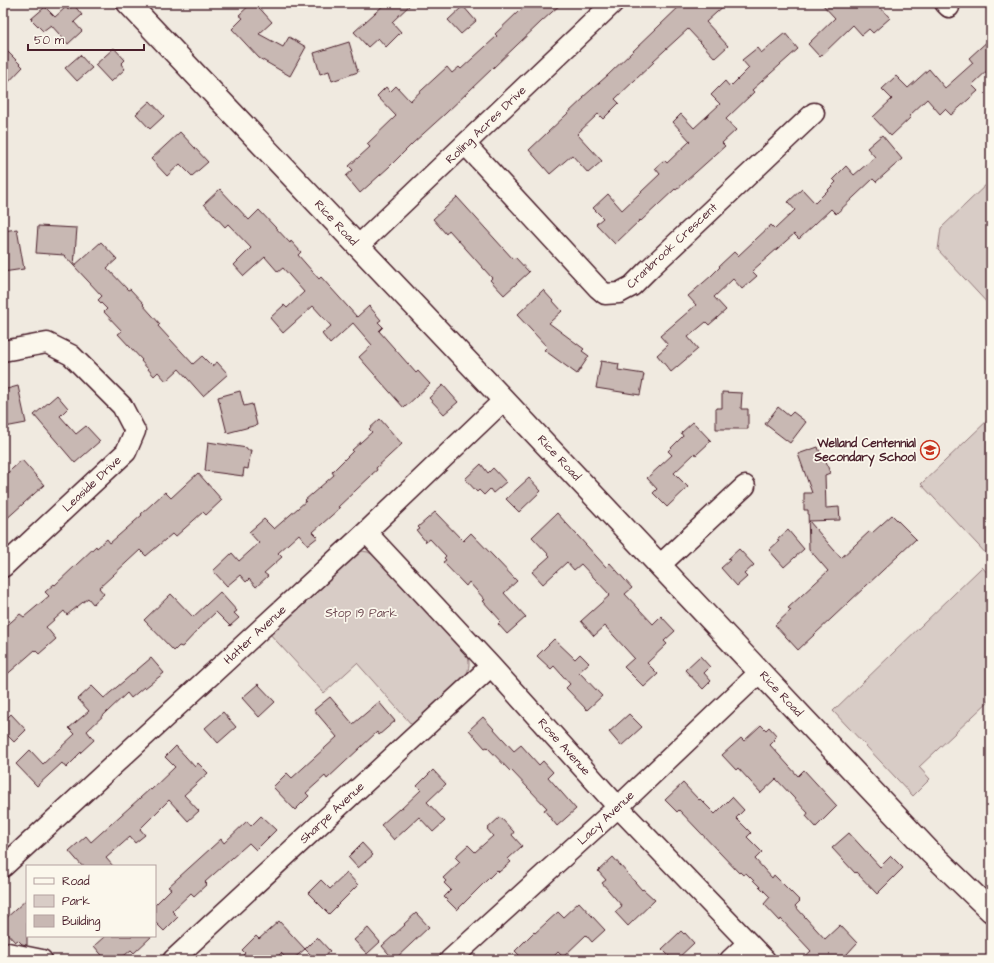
<svg xmlns="http://www.w3.org/2000/svg" width="994" height="963" font-family="'Architects Daughter',sans-serif">
	<style>
		.green { fill: #d8ccc6; stroke: #917678 }
		.building { fill: #c8b8b3; stroke: #4a1f2b }
		.lines { fill: none; stroke-linecap: round; stroke-linejoin: round }
		.minor-casing { stroke: #4a1f2b; stroke-width: 23 }
		.major-casing { stroke: #4a1f2b; stroke-width: 25 }
		.minor { stroke: #fbf7ec; stroke-width: 20 }
		.major { stroke: #fbf7ec; stroke-width: 22 }
		.labels { text-anchor: middle; dominant-baseline: central; stroke-width: 3.5; stroke-linejoin: round; paint-order: stroke }
		.street-label { font-size: 12px; fill: #4a1f2b; stroke: #fbf7ec }
		.poi-label { font-size: 12px; font-weight: bold; fill: #4a1f2b; stroke: #fbf7ec; text-anchor: end }
		.park-label { font-size: 12px; fill: #6e4a52; stroke: #fbf7ec }
	</style>
	<rect width="100%" height="100%" fill="#f0eae0"/>
	<filter id="ink" filterUnits="userSpaceOnUse"><feTurbulence type="fractalNoise" baseFrequency=".025" numOctaves="2"/><feDisplacementMap in="SourceGraphic" scale="8" xChannelSelector="R" yChannelSelector="G"/><feConvolveMatrix kernelMatrix="1 2 1 2 8 2 1 2 1" color-interpolation-filters="sRGB"/></filter>
	<g filter="url(#ink)">
		<path class="green" d="M991 180V307L938 250 941 228Z
			M991 417V559L921 484Z
			M362 551 368 552 375 556 465 651C470 660 470 664 467 674L412 725 357 663 324 693 268 632 357 552Z
			M982 567 991 577V699L919 767 930 779 913 796 833 711Z"/>
		<path class="building" d="M252 3H255L272 22 259 34 283 47 289 37 306 47 290 76 259 58 232 29 243 18 239 15Z
			M386 3H412L392 22 401 32 386 47 378 38 368 47 354 32Z
			M529 3H562L541 22 445 114 413 143 389 167 360 193 346 176 353 170 349 166 370 147 367 144 396 116 377 96 386 87 390 92 396 86 410 101 447 67 452 73 459 67 461 69 497 36 495 34 519 11V12Z
			M683 3H727L706 22 728 46 715 58 688 29 653 61 654 62 615 99 619 103 603 119 598 114 577 134 602 161 588 173 572 155 550 174 529 150 584 98 583 97 608 75Z
			M821 3H876L890 18 873 33 869 29 862 35 853 25 820 57 808 44 835 18Z
			M74 5 82 15 74 22 82 31 68 44 51 25 43 31 31 19 45 7 55 17 66 7 68 10Z
			M463 6 476 21 461 34 448 20Z
			M785 33 798 49 752 90 754 92 726 119 736 130 722 143 725 146 676 190 675 189 641 221 640 220 615 244 596 224 603 218 593 208 608 194 622 210 660 174 655 168 664 160 667 163 690 141 673 122 681 114 694 128 720 104 711 95 725 81 730 87 749 68 742 60 757 48 761 53Z
			M991 38V67L972 85 978 91 951 115 945 109 940 114 927 99 909 116 911 117 891 136 873 117 892 99 882 89 896 76 908 88 929 69 945 88 973 63 969 58Z
			M349 42 358 72 332 81 329 71 320 74 314 53Z
			M3 47 23 67 3 88Z
			M114 48 125 60 121 64 125 69 111 82 95 65Z
			M80 55 92 68 77 81 65 68Z
			M150 101 164 116 150 129 136 114Z
			M180 132 208 162 192 176 180 164 167 176 151 159Z
			M882 135 902 159 876 182 873 179 836 214 831 209 799 239 794 234 752 271 757 276 742 289 733 279 714 297 726 310 709 325 706 322 688 337 698 349 671 372 657 355 668 345 660 336 696 305 688 296 711 276 720 267 719 266 734 252 738 256 771 225 775 229 795 210 788 202 802 189 815 203 836 182 833 179 846 166 854 175 875 157 867 148Z
			M220 189 249 220 259 210 290 243 291 241 301 252 298 255 319 279 321 277 357 317 369 306 381 320 378 322 383 327 379 331 416 373 418 371 430 384 404 408 359 357 372 345 353 323 330 344 322 334 331 326 313 306 283 333 270 318 284 305 287 308 304 292 283 268 278 272 265 257 244 276 234 265 251 248 228 224 225 227 204 204Z
			M457 197 513 259 515 257 529 272 504 295 490 280 492 278 449 230 446 234 433 219Z
			M38 226 77 228 74 266 64 255 36 253Z
			M17 229 24 269 3 272V231Z
			M101 242 117 259 107 268 128 290 130 289 144 304 143 305 160 324 158 326 193 364 202 356 212 366 217 362 228 374 203 396 179 369 166 381 158 372 154 376 141 361 142 360 118 334 122 331 104 312 107 309 98 300 102 296 74 266Z
			M543 290 562 311 549 323 584 349 582 351 589 356 577 374 544 350 547 347 517 315Z
			M601 361 619 364 618 370 644 374 640 395 596 388Z
			M443 385 458 402 444 414 429 398Z
			M18 386 26 423 5 427 3 418V390Z
			M240 391 244 406 252 404 257 425 227 433 218 397Z
			M722 392 742 393 741 409H748V429H716V408H722Z
			M57 395 68 408 60 416 76 434 86 426 100 441 75 463 34 415Z
			M778 407 789 416 793 412 806 422 790 443 765 424Z
			M380 419 402 444 376 468 377 470 372 474V475L338 507 340 508 313 532 318 537 308 545 299 534 278 553 282 557 264 573 268 576 256 587 249 579 246 582 240 575 227 586 213 571 232 553 239 561 259 543 249 532 264 519 274 529 306 501 305 500 334 475 332 472 353 451 352 450 372 432 369 429Z
			M693 422 711 441 696 455 695 453 674 473 688 487 667 507 653 493 657 489 647 478 672 455 668 451 683 436 681 433Z
			M208 442 247 448V450H251L248 469 244 468 243 476 205 471Z
			M818 447 822 459H825L830 473 825 475 826 508 839 507 840 520 809 521 841 558 870 531 872 533 892 515 916 539 798 650 775 625 791 610 788 608 828 571 809 549 808 510H804V493H812L798 454Z
			M22 460 44 485 3 522V477Z
			M481 464 488 473 493 468 506 482 493 493 490 489 484 495 479 490 477 492 465 479Z
			M198 473 222 500 206 515 203 512 175 537 172 534 146 556 140 550 99 588 104 594 93 604 88 598 67 615 64 611 46 627 56 639 39 654 35 650 3 678V629L20 614 24 617 49 596 45 592 54 584 55 585 96 546 97 548 107 539 110 543 142 515 141 514 165 492 171 498Z
			M529 478 541 491 519 512 506 499Z
			M435 512 463 541 471 533 517 581 504 593 526 617 507 634 498 624 501 621 483 601 485 600 469 582 466 586 443 562 446 560 444 558 446 556 430 539 426 542 417 531 420 529 418 527Z
			M557 513 606 567 610 563 632 588 625 594 653 624 661 616 675 631 664 641 667 644 647 663 658 674 644 687 624 667 634 658 605 626 594 636 581 621 610 595 581 564 574 570 567 562 543 584 532 572 550 556 532 537Z
			M788 530 804 549 784 567 769 550 779 541 777 540Z
			M739 549 754 565 744 574 747 577 737 586 721 568 730 560 728 559Z
			M220 592 237 611 234 613 239 618 230 626 216 612 196 631H197L182 647 179 646 174 651 144 620 171 594 193 617Z
			M554 639 575 659 580 654 589 663 579 672 602 696 587 710 566 688 570 684 554 666 551 669 537 656Z
			M700 656 710 667 704 673 711 681 703 689 685 670Z
			M151 658 164 673 145 688 144 687 131 698 127 693 87 731 94 740 80 753 76 757V758L66 768 62 763 37 786 16 764 30 750 43 764 75 734 69 728 89 711 78 699 92 686 104 698Z
			M258 684 275 702 259 717 242 698Z
			M330 697 353 724 379 702 395 721 379 735 377 732 327 779 325 776 306 793 309 796 295 810 273 787 287 773 292 778 337 737 314 710Z
			M223 712 236 727 218 743 205 728Z
			M11 714 26 730 14 742 3 731V722Z
			M629 714 642 727 621 746 609 732Z
			M483 717 514 751 521 745 539 765 543 761 553 772 548 777 576 809 557 826 544 810 547 808 511 770 510 771 487 747 485 748 469 730Z
			M761 725 766 730 769 727 777 736 774 739 775 740 770 745 798 776 804 770 837 806 816 827 806 816 808 813 776 779 761 793 738 768 736 770 722 755 741 738 744 741Z
			M176 746 195 767 198 763 208 773 184 795 199 811 188 821 169 800 140 829 145 835 135 843 130 837 106 858 113 866H82L69 851 86 836 91 842 150 789 151 790 175 767 165 757Z
			M433 770 446 784 427 802 445 821 433 832 419 817 394 840 381 825 399 809 400 810 421 790 417 786Z
			M683 783 699 800 700 799 715 814 732 797 744 810 736 818 751 833 747 837 762 852 755 859 772 878 774 875 800 901 795 906 825 939 840 925 857 943 847 954V960H801L811 951 781 919 780 921 764 904 770 897 746 873 743 875 740 872 739 873 679 810 677 812 665 800Z
			M261 816 276 830 256 850 249 843 205 882 207 884 194 896 191 893 172 911 178 917 164 931 155 922V905L171 889 168 887 221 839 224 843 247 821 251 826Z
			M500 817 514 832 512 835 522 846 508 859 511 862 499 872 497 870 457 910 444 897 451 890 444 883 446 881 443 878 460 862 455 857 468 845 475 852 493 836 487 829Z
			M849 833 880 867 891 856 903 868 877 894 856 872 855 873 832 848Z
			M362 843 373 855 358 868 348 857Z
			M613 857 642 890 643 889 655 900 628 926 615 912 622 906 602 883 606 880 598 871Z
			M347 873 358 885 329 914 308 893 321 880 330 889Z
			M27 899V945L22 944 18 940 15 942 3 929V921Z
			M579 902 605 930 592 942 586 935 563 957 558 952 550 960H524L515 951 534 932 535 933 558 912 563 917Z
			M416 913 429 927 394 960 382 946 405 925 404 924Z
			M279 921 305 949 292 960H288L281 953 274 960H238L245 953 242 950 256 936 259 939Z
			M368 928 380 942 367 954 354 940Z
			M681 931 684 934 685 933 694 943 676 960H673L662 949Z
			M105 936H152L134 953 131 950 119 960H106L94 946Z
			M317 937 330 951 320 960H316L305 949Z"/>
		<g class="lines">
			<g class="minor-casing">
				<path id="minor" d="M945 3 949 7
					M465 144 598 288 605 294 619 293 632 286 649 269 814 113
					M358 246 613 3
					M3 351 47 343 71 355 122 406 135 431 126 452 3 567
					M366 532 491 666 618 807 765 960
					M660 565 745 486
					M3 867 366 532 504 400
					M3 952 42 960
					M173 960 491 666
					M450 960 618 807 760 672
					M730 960 748 943"/>
			</g>
			<g class="major-casing">
				<path id="major" d="M128 3 358 246 504 400 806 721 930 852 991 911"/>
			</g>
			<use href="#minor" class="minor"/>
			<use href="#major" class="major"/>
		</g>
	</g>
	<defs>
		<g id="school-ring" transform="scale(1)"><circle r="9.5" fill="#fbf7ec" stroke="#c8321e" stroke-width="1.5"/><path d="M0-5L7-2L0 1L-7-2ZM-4 1L0 2.5L4 1V4Q0 6-4 4Z" fill="#c8321e"/></g>
	</defs>
	<g fill-rule="evenodd">
		<use href="#school-ring" x="930" y="450"/>
	</g>
	<g class="labels">
		<g class="street-label">
			<text transform="translate(486 125) rotate(-44)">Rolling Acres Drive</text>
			<text transform="translate(336 223) rotate(47)">Rice Road</text>
			<text transform="translate(672 246) rotate(-43)">Cranbrook Crescent</text>
			<text transform="translate(559 458) rotate(47)">Rice Road</text>
			<text transform="translate(92 484) rotate(-43)">Leaside Drive</text>
			<text transform="translate(255 635) rotate(-43)">Hatter Avenue</text>
			<text transform="translate(781 694) rotate(47)">Rice Road</text>
			<text transform="translate(564 747) rotate(48)">Rose Avenue</text>
			<text transform="translate(332 813) rotate(-43)">Sharpe Avenue</text>
			<text transform="translate(606 818) rotate(-43)">Lacy Avenue</text>
		</g>
		<g class="poi-label">
			<text x="916" y="443">Welland Centennial<tspan x="916" dy="14">Secondary School</tspan></text>
		</g>
		<g class="park-label">
			<text x="361" y="613">Stop 19 Park</text>
		</g>
	</g>
	<rect width="994" height="963" fill="none" stroke="#fbf7ec" stroke-width="16"/>
	<rect x="8" y="8" width="978" height="947" fill="none" stroke="#4a1f2b" stroke-width="1.5" filter="url(#ink)"/>
	<rect x="26" y="865" width="130" height="72" fill="#fbf7ec" stroke="#b4a19f"/>
	<rect x="34" y="878" width="20" height="6" fill="#fbf7ec" stroke="#b4a19f"/>
	<text x="62" y="885" font-size="12" fill="#4a1f2b">Road</text>
	<rect x="34" y="895" width="20" height="12" fill="#d8ccc6" stroke="#b4a19f"/>
	<text x="62" y="905" font-size="12" fill="#4a1f2b">Park</text>
	<rect x="34" y="915" width="20" height="12" fill="#c8b8b3" stroke="#b4a19f"/>
	<text x="62" y="925" font-size="12" fill="#4a1f2b">Building</text>
	<path d="M28 44v6h116v-6" fill="none" stroke="#4a1f2b" stroke-width="2"/>
	<text x="34" y="44" font-size="12" fill="#4a1f2b" stroke="#fbf7ec" stroke-width="3" paint-order="stroke">50 m</text>
</svg>
